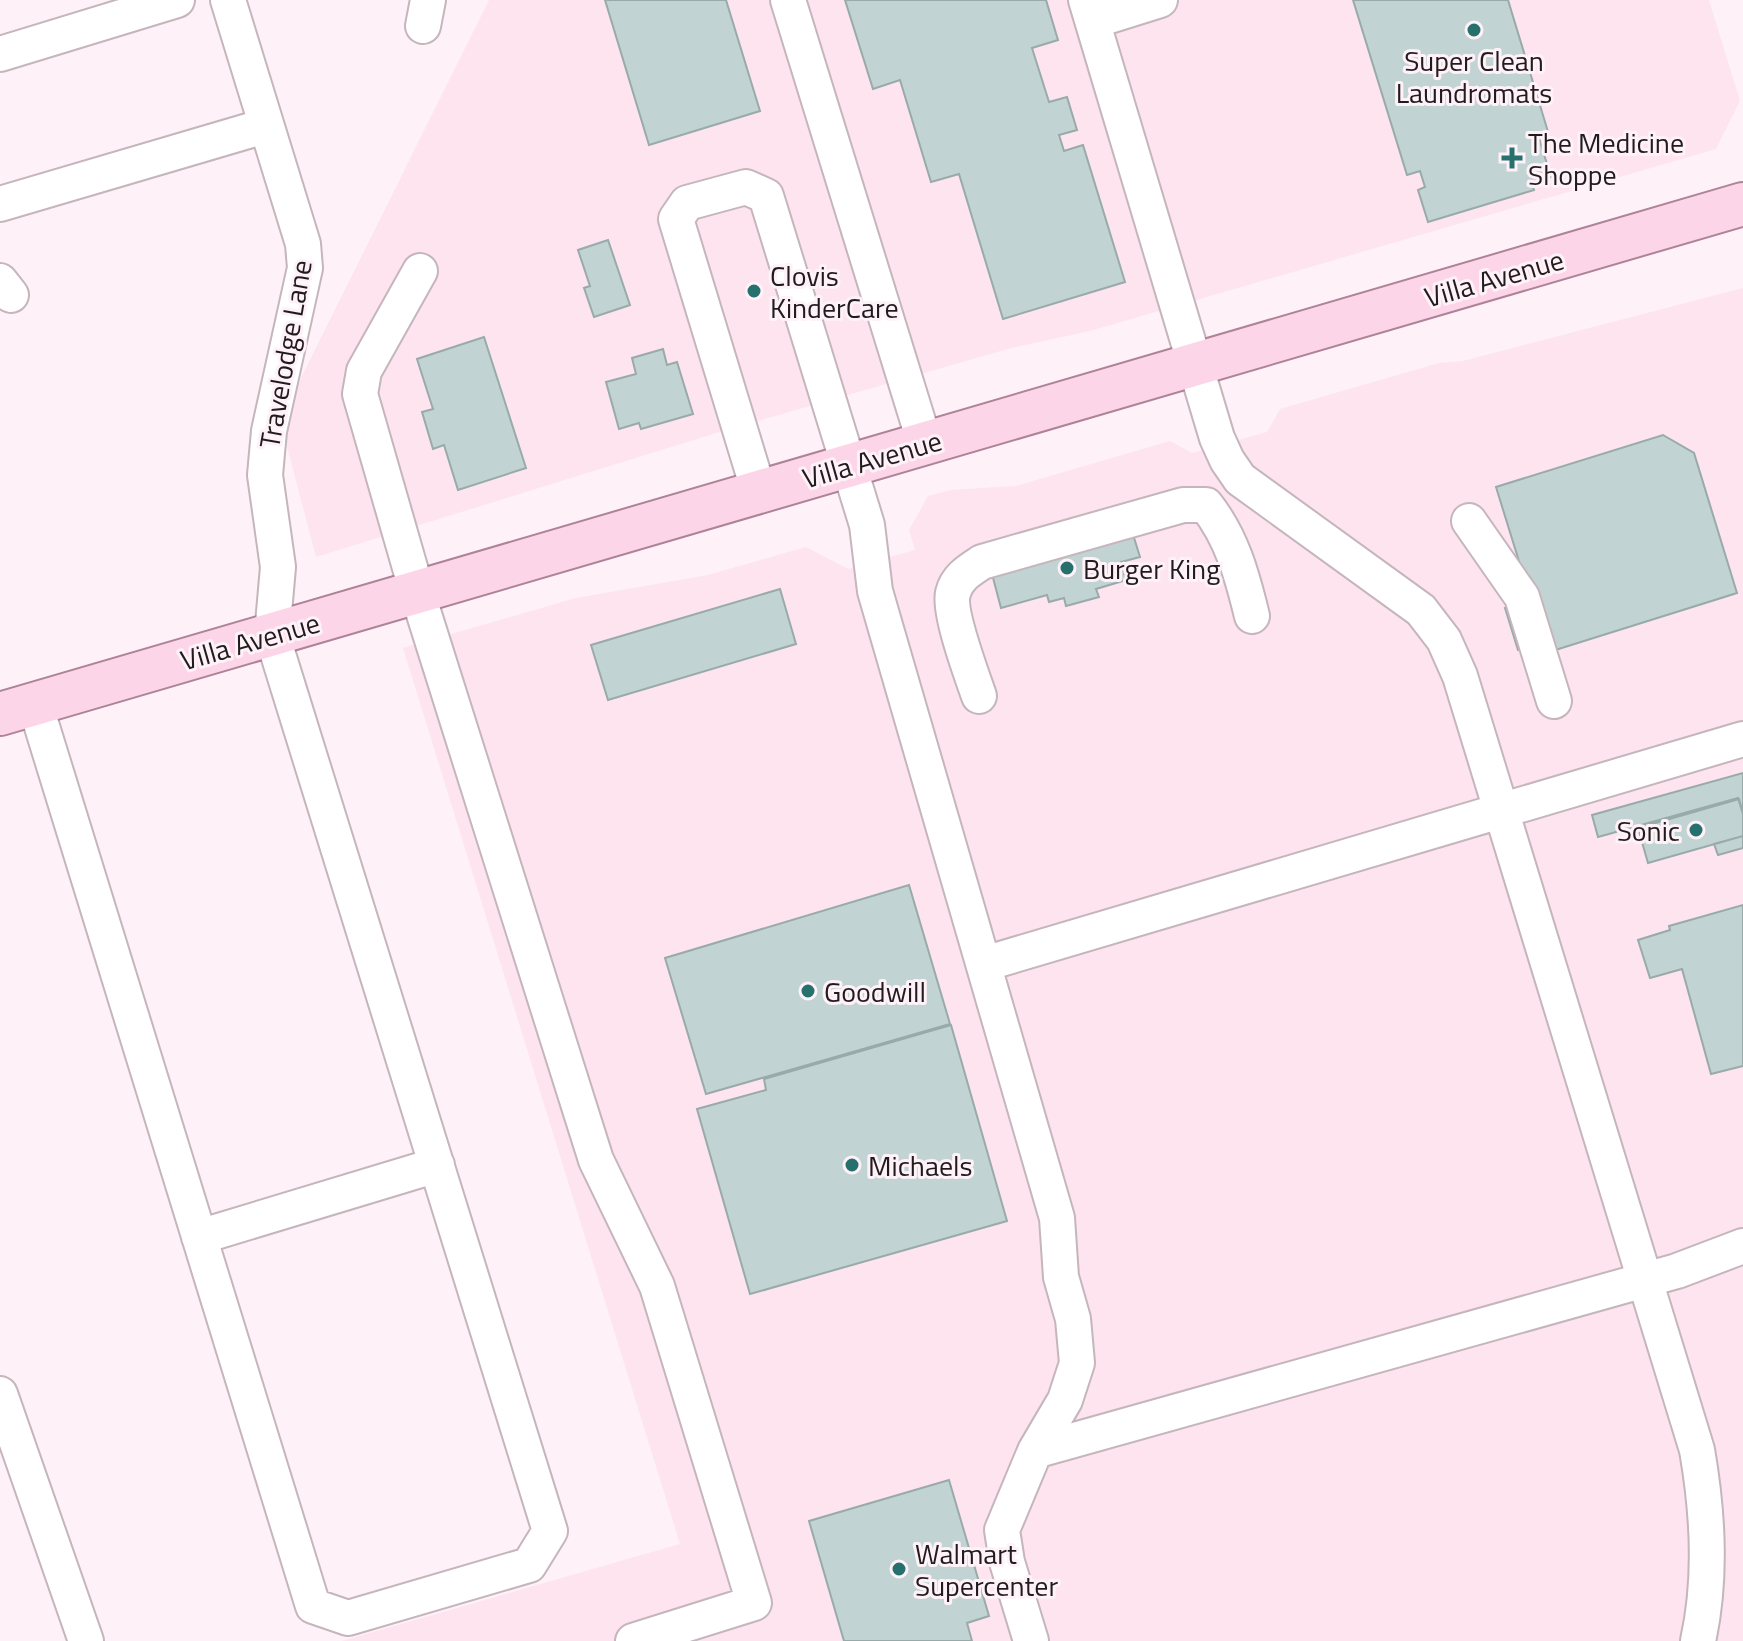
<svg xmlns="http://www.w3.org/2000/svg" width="1743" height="1641" font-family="'Titillium Web',sans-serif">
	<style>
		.built { fill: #fde4ef }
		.building { fill: #c1d4d3; stroke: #98aaa9; stroke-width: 2 }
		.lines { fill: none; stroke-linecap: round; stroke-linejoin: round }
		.minor-casing { stroke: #c5b5bc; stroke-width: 38 }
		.major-casing { stroke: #ae8397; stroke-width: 46 }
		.minor { stroke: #fff; stroke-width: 34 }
		.major { stroke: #fcd6e8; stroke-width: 42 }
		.poi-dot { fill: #26716e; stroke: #fef1f7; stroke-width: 3 }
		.labels { text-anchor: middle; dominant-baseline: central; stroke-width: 6; stroke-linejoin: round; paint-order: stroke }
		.poi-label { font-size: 28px; fill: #201b1d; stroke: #fef1f7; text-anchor: start }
		.street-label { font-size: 28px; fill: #201b1d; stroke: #fef1f7 }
	</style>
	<rect width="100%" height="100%" fill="#fef1f7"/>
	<path class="built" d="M489 0H1709L1740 101 1716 149 1090 331 1011 348 713 434 316 557 284 435 295 390Z
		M1743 288V1641H342L680 1544 403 648 576 598 708 575 806 547 848 569 915 550 909 530 928 496 950 490 1016 486 1170 441 1192 453 1267 432 1280 409 1439 363 1463 361Z"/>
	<path class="building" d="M605 0H726L760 111 649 145Z
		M845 0H1046L1058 40 1032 48 1049 102 1067 97 1077 130 1059 135 1064 151 1083 145 1125 282 1003 319 959 174 931 182 900 80 873 89Z
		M1353 0H1508L1549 135 1539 138 1551 177 1532 183 1534 190 1428 222 1418 190 1425 187 1420 171 1407 175Z
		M608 240 630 305 594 317 584 288 590 286 578 250Z
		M484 337 526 468 458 490 444 445 433 449 422 412 433 409 417 359Z
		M663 349 667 365 677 362 693 414 641 429 639 423 619 429 606 382 636 374 632 358Z
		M1663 435 1694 453 1737 593 1549 652 1545 641 1518 650 1505 608 1531 600 1496 487Z
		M1131 528 1140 557 1121 562 1126 580 1096 589 1099 597 1066 606 1064 598 1049 602 1047 595 1001 608 992 574Z
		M780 589 796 644 608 700 591 645Z
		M1743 773V814L1738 798 1598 837 1592 815Z
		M1739 799 1743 814V836L1648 863 1638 828Z
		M1743 836V848L1718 855 1714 844Z
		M909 885 950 1024 706 1094 665 958Z
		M1743 905V1066L1711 1074 1682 969 1650 978 1638 940 1670 930 1669 926Z
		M951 1025 1007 1221 750 1294 697 1109 766 1090 764 1079Z
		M949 1480 989 1616 967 1623 972 1641H844L809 1521Z"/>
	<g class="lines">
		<g class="minor-casing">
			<path id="minor" d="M788 0 925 444
				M1086 0 1217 438 1227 460 1240 479 1421 610 1444 640 1460 676 1697 1450C1708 1513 1712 1578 1698 1641
				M1093 21 1160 0
				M423 26 428 0
				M0 54 177 0
				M0 204 265 126
				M420 271 364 371 360 394 417 592 596 1160 657 1286 754 1603 633 1641
				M0 281 11 295
				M759 492 676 219 687 203 746 187 766 196 867 525 875 591 1057 1218 1061 1277 1073 1319 1077 1363 1065 1400 1035 1451 1002 1530 1007 1562 1031 1641
				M1469 521 1522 597 1554 701
				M979 696C972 676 948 611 953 593 957 577 970 570 982 562L1183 505H1206C1232 538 1242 575 1252 616
				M35 704 313 1606 348 1618 529 1565 550 1531 272 635 278 567 265 475 269 431 305 268 303 244 228 0
				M984 964 1743 739
				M199 1237 437 1165
				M0 1394 86 1641
				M1035 1451 1677 1271 1743 1246"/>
		</g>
		<g class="major-casing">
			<path id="major" d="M0 714 1743 204"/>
		</g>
		<use href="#minor" class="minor"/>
		<use href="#major" class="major"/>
	</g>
	<g class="poi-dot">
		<circle cx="1474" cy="30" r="8"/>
		<path d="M1508 146h8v8h8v8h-8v8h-8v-8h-8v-8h8z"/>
		<circle cx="754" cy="291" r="8"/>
		<circle cx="1067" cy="568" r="8"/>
		<circle cx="1696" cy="830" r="8"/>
		<circle cx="808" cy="991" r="8"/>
		<circle cx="852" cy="1165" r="8"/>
		<circle cx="899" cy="1569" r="8"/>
	</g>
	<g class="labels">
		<g class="poi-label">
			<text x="1474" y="60" text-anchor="middle">Super Clean<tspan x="1474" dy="32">Laundromats</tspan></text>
			<text x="1528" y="142">The Medicine<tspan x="1528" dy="32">Shoppe</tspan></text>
			<text x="770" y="275">Clovis<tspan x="770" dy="32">KinderCare</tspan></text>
			<text x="1083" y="568">Burger King</text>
			<text x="1680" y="830" text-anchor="end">Sonic</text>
			<text x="824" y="991">Goodwill</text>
			<text x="868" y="1165">Michaels</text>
			<text x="915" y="1553">Walmart<tspan x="915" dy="32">Supercenter</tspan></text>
		</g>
		<g class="street-label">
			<text transform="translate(1494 278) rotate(-16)">Villa Avenue</text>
			<text transform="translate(285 354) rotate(-80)">Travelodge Lane</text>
			<text transform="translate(872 459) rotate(-16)">Villa Avenue</text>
			<text transform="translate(250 641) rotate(-16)">Villa Avenue</text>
		</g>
	</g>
</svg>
